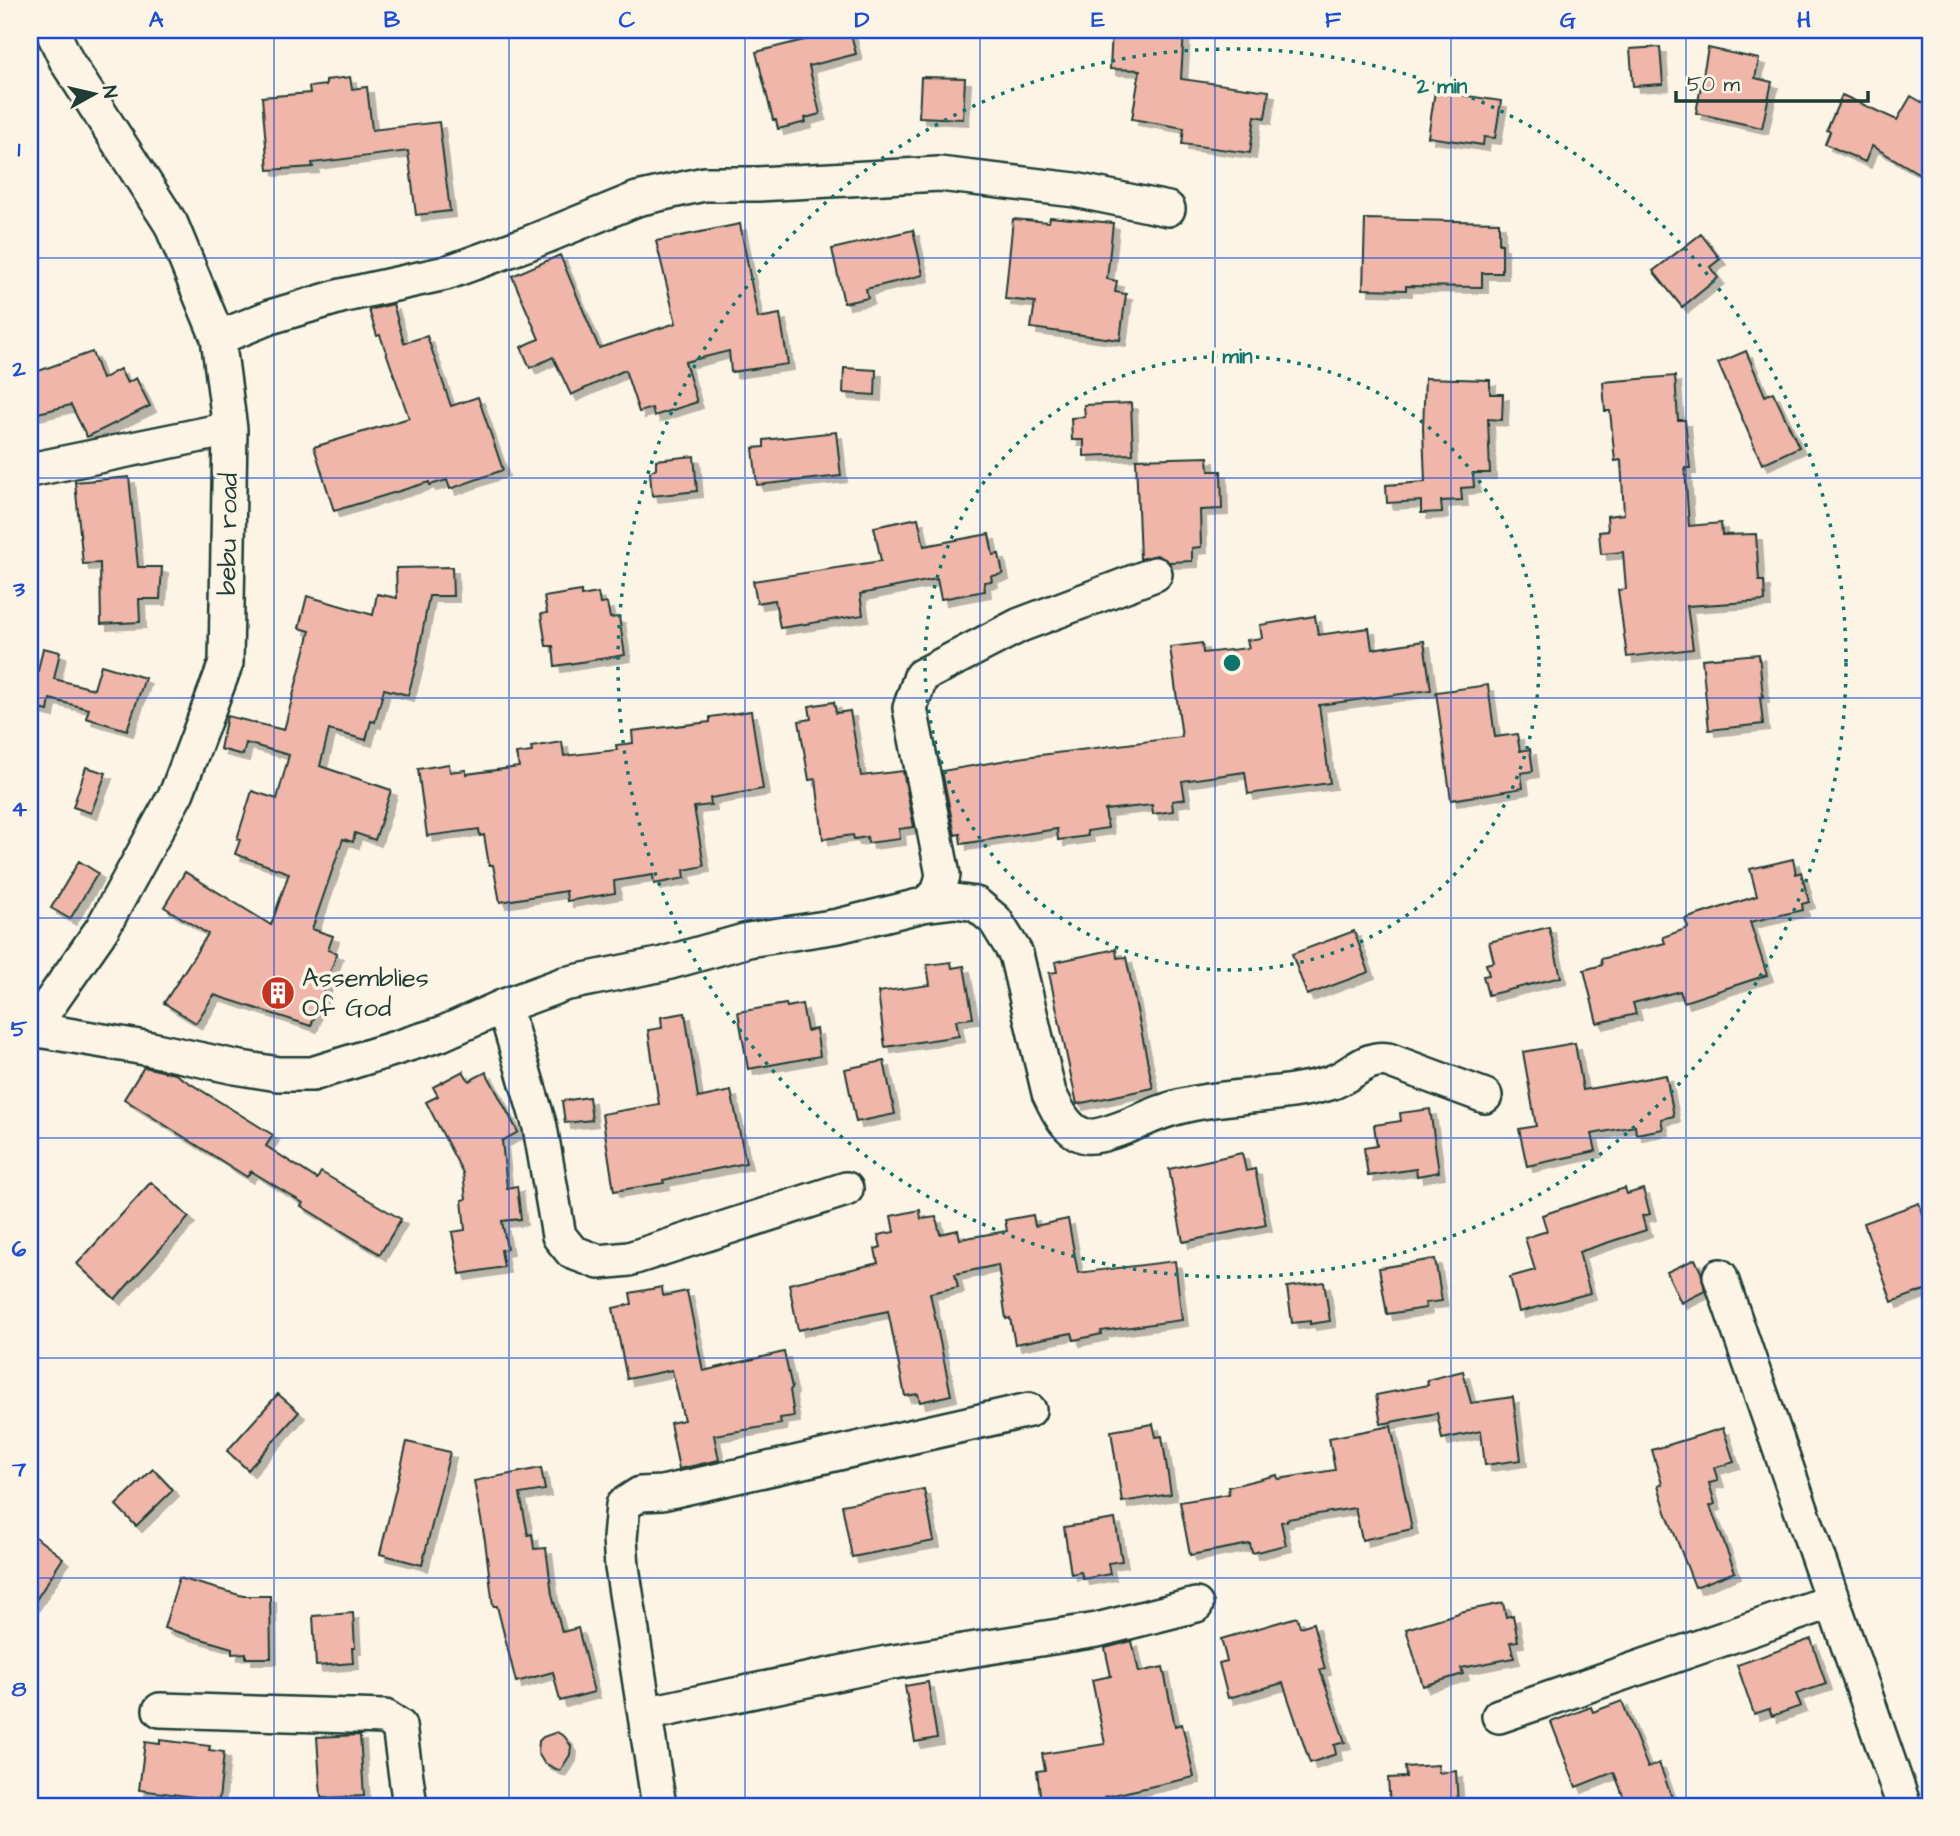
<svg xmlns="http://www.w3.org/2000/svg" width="1960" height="1836" font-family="'Architects Daughter',sans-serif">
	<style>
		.building { fill: #f0b6a9; stroke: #1f3d34; stroke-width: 2; filter: url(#shadow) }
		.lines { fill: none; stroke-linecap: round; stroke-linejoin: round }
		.minor-casing { stroke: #1f3d34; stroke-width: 38 }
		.minor { stroke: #fcf5e5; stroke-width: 33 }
		.grid { fill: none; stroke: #1d4ed8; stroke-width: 2; stroke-opacity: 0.55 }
		.ring { fill: none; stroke: #0f766e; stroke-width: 3.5; stroke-dasharray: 3.5 7 }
		.labels { text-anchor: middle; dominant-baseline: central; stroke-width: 7; stroke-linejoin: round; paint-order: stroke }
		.street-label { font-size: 26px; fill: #1f3d34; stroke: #fcf5e5 }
		.poi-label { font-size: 26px; fill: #1f3d34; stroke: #fcf5e5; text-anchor: start }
		.centre { fill: #0f766e; stroke: #fcf5e5; stroke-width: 3.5 }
		.ring-label { font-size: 21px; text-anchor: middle; font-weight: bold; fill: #0f766e; stroke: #fcf5e5; stroke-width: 7; stroke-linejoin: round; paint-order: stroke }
		.neatline { fill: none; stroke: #1d4ed8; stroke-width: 2.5 }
		.grid-label { font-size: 23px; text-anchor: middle; font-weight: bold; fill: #1d4ed8 }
	</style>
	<defs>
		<filter id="shadow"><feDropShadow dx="6" dy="6" stdDeviation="0" flood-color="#0004"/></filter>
	</defs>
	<rect width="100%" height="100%" fill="#fcf5e5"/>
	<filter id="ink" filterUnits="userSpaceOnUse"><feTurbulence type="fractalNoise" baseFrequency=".0143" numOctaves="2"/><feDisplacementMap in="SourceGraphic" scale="14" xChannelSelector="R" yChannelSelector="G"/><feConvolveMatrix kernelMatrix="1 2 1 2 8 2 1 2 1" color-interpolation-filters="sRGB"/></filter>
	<g filter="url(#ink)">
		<path class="building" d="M814 30H850L856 54 809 66 820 114 805 118 806 122 778 129 776 120H773L756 52 816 37Z
			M1112 30H1184L1181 79 1269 91 1265 118 1255 116 1250 153 1182 144 1184 128 1132 119 1140 70 1110 69Z
			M1660 47 1663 84 1633 86 1630 49Z
			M1708 48 1759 59 1755 78 1772 82 1762 128 1696 113Z
			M350 77 352 89 367 87 372 130 439 122 450 211 416 215 408 151 312 163 313 167 268 170 262 97 310 93 309 87 326 85V80Z
			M921 77 965 78 963 119 919 117Z
			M1435 91 1501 101 1495 138 1484 137 1483 145 1428 137Z
			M1842 95 1897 120 1911 96 1930 107V180L1872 146 1865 162 1825 144 1830 132 1827 130Z
			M1050 217 1113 223 1107 279 1117 281 1115 292 1126 294 1120 340 1031 328 1035 302 1005 299 1013 219 1049 222Z
			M1365 219 1499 222V244H1502V273H1482V287L1406 286V290L1363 289Z
			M740 224 758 318 780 314 788 364 731 372 729 351 685 362 697 402 654 416 652 408 639 412 625 370 571 395 553 357 530 368 521 347 539 339 512 276 560 255 599 348 676 323 656 241Z
			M913 230 923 275 866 289 868 298 844 303 832 249Z
			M1701 234 1720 259 1710 267 1718 278 1682 307 1653 271Z
			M393 304 404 343 427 336 451 406 478 397 503 470 450 489 447 480 430 485 429 482 334 511 314 447 409 418 380 335 377 336 369 310Z
			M1746 351 1765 396 1773 392 1799 447 1762 464 1718 363Z
			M92 352 102 379 120 369 127 383 136 378 150 406 87 437 71 405 30 415V374Z
			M844 368 876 370 875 395 843 393Z
			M1675 376 1678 420H1685L1690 468H1685L1689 526 1721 523 1722 535 1756 534 1759 581H1764L1765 601 1687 606 1693 649 1627 657 1618 590 1626 589 1623 552 1601 554 1599 532 1608 531 1607 516 1624 514 1621 460 1615 461 1610 411H1605L1603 382Z
			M1425 378 1490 380V394H1503L1502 420 1488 419 1490 473H1473L1474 487 1461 488 1462 500 1441 501 1442 512 1421 513V501L1387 503 1386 485 1425 482 1423 428Z
			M1131 403 1133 454 1084 456V440H1072L1071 418 1085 417 1084 405Z
			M836 432 841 476 757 485 753 448 764 447V440Z
			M694 456 697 491 652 496 650 472 656 468V460Z
			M1208 457 1209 471H1221L1222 509 1200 510 1201 547 1192 548V561L1169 562 1157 555 1140 559 1136 459Z
			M129 477 138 567H162L160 599H139L140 622 101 624 100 563 83 564 75 482Z
			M918 518 924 546 989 534 993 555 999 554 1003 574 991 576 992 581 984 582 985 591 941 599 937 579 860 594 863 615 780 628 775 600 757 603 753 581 881 561 874 527Z
			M452 567 453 596H429L417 662 408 695 384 689 375 722 371 721 366 740 329 730 320 766 391 790 375 840 355 833 353 842 343 839 312 929 333 936 328 950 337 953 311 1026 214 995 196 1023 164 1003 208 934 164 907 185 872 271 925 289 873 235 854 240 840 237 839 252 791 277 799 289 755 246 743 243 755 220 749 227 716 284 730 310 631 299 628 307 596 373 615 377 594 397 598 396 568Z
			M581 591V596L598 593 600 604 607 603 610 618 619 617 625 655 555 666 553 646H546L541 614 547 613 544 597Z
			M1315 616 1318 635 1369 628 1372 649 1424 641 1431 690 1319 705 1330 783 1248 794 1245 772 1182 781 1185 799 1172 801 1173 811 1153 814 1152 805 1105 810 1108 828 1087 831 1088 836 1058 840 1057 829 961 844 960 834 955 835 942 771 1025 757 1182 737 1170 647 1202 643 1203 653 1249 648 1247 640 1262 638 1260 625Z
			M43 648 60 652 54 679 94 689 101 665 145 678 127 730 86 718 89 709 50 699 48 711 30 707Z
			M1759 654 1763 697H1760L1763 724 1709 730 1702 659Z
			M1488 685 1495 737 1517 734 1520 751 1530 749 1533 771 1521 773 1523 788 1451 800 1436 692Z
			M834 702 836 713 850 711 861 776 903 771 914 827 899 829 900 839 868 843 867 837 854 839 853 835 823 839 816 779 809 780 799 721 811 719 809 706Z
			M751 711 763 789 710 798 711 805 694 807 704 866 684 870 685 878 654 884 653 875 614 881 615 893 567 901 566 891 500 902 493 865H489L484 835 480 836 479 829 427 836 418 769 449 764 450 772 466 770V774L519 767 516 754 532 752 531 747 562 742 564 756 617 750 616 745 633 743 632 731 710 722V717Z
			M86 767 106 773 91 813 73 807Z
			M1793 859 1796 874 1801 872 1809 902 1802 904 1803 910 1750 922 1767 975 1684 1002 1680 991 1633 1003 1636 1014 1597 1023 1584 970 1602 965 1601 959 1665 943 1663 937 1688 928 1685 919 1757 896 1750 869Z
			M79 861 98 873 70 919 51 908Z
			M1549 927 1561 977 1488 995 1483 976 1489 975 1486 964 1494 962 1489 942Z
			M1354 931 1369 972 1307 995 1292 954Z
			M1116 949 1117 958 1126 957 1153 1088 1077 1104 1049 973 1057 972 1055 962Z
			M951 962 952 968 964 966 973 1018 956 1020 959 1036 885 1047 878 992 930 985 927 965Z
			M786 1004 787 1007 802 1004 807 1031 816 1029 820 1056 748 1069 738 1012Z
			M685 1013 698 1098 731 1091 746 1163 663 1180 664 1183 614 1191 602 1114 659 1104 648 1030 662 1028 661 1017Z
			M1575 1043 1583 1090 1666 1075 1674 1116 1661 1119 1663 1129 1636 1134 1635 1126 1592 1134 1596 1151 1527 1166 1519 1129 1536 1126 1523 1052Z
			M884 1061 895 1114 856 1122 845 1069Z
			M144 1067 175 1074 273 1135 266 1146 317 1179 321 1172 401 1219 380 1254 301 1206 303 1203 251 1171 247 1177 124 1099Z
			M463 1071 469 1081 486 1072 518 1132 502 1141 507 1188 517 1186 521 1219 502 1221 507 1249 501 1250 504 1267 460 1274 452 1232 465 1230 462 1200 466 1199 463 1173 426 1102 438 1096 433 1087Z
			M589 1097 592 1120 565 1123 562 1101Z
			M1430 1109 1439 1172 1417 1176 1416 1169 1368 1176 1364 1148 1377 1146 1374 1125 1401 1121 1400 1113Z
			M1242 1153 1246 1171 1255 1169 1266 1225 1183 1242 1169 1169Z
			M151 1182 189 1217 115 1299 77 1264Z
			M1625 1188 1627 1194 1643 1189 1650 1214 1642 1216 1646 1230 1579 1252 1590 1293 1519 1312 1510 1277 1535 1270 1525 1238 1547 1231 1542 1215Z
			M1919 1203 1930 1233V1288L1892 1302 1864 1223Z
			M920 1210 921 1219 936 1217 940 1234 958 1230 960 1239 1007 1231 1005 1220 1033 1215 1035 1226 1068 1219 1078 1273 1175 1261 1182 1320 1101 1331 1102 1334 1074 1340 1072 1333 1015 1344 1010 1318 1006 1319 998 1265 955 1274 958 1287 930 1293 951 1395 920 1402 918 1394 905 1396 888 1311 798 1330 789 1284 878 1263 875 1249 881 1247 878 1235 894 1232 891 1216Z
			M1435 1259 1442 1301 1425 1303 1426 1308 1387 1314 1379 1268Z
			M1695 1259 1701 1272 1705 1291 1681 1303 1667 1272Z
			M1324 1282 1330 1321 1310 1324V1321L1292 1323 1287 1287Z
			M662 1287 663 1296 687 1291 703 1371 784 1352 792 1388 790 1390 794 1416 780 1418 781 1424 714 1435 719 1460 679 1469 670 1423 684 1420 672 1370 627 1379 613 1308 632 1304 630 1293Z
			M1463 1371 1471 1403 1513 1397 1521 1460 1485 1465 1481 1431 1442 1439 1437 1413 1381 1424 1376 1395 1428 1385 1427 1380Z
			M278 1394 299 1412 248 1470 227 1451Z
			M1153 1424 1156 1437 1162 1436 1171 1494 1122 1502 1111 1431Z
			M1391 1426 1412 1529 1362 1540 1355 1508 1287 1519V1521L1281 1522 1286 1545 1252 1553 1250 1544 1190 1555 1180 1502 1229 1494 1228 1487 1277 1475 1278 1479 1335 1470 1329 1438Z
			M1723 1428 1734 1462 1714 1468 1718 1481 1709 1483 1715 1504 1710 1506 1735 1572 1695 1587 1666 1512 1658 1485 1662 1484 1652 1450Z
			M407 1442 450 1452 422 1565 380 1554Z
			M541 1468 545 1490 520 1494 528 1535 532 1534 534 1549 546 1548 552 1594 562 1632 578 1628 594 1692 560 1701 553 1672 516 1682 497 1606H493L485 1541 474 1481Z
			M153 1469 173 1490 136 1526 116 1505Z
			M924 1489 934 1541 852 1557 842 1505Z
			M1115 1519 1122 1561 1108 1563 1110 1574 1083 1579 1081 1572 1071 1574 1064 1527Z
			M30 1533 63 1558 30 1609Z
			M179 1578 243 1596H270L271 1658H246V1653L232 1654V1648L164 1628Z
			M1503 1603 1506 1617 1513 1615 1518 1641 1510 1642 1514 1658 1461 1668 1463 1674 1423 1686 1406 1629 1459 1613V1612Z
			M353 1613 355 1648H352L353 1663 316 1666 313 1616Z
			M1297 1617 1300 1627 1313 1623 1325 1669 1320 1670 1345 1742 1334 1745 1336 1754 1310 1763 1283 1683 1228 1698 1219 1663 1227 1661 1221 1639Z
			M1811 1639 1826 1684 1796 1694 1801 1706 1772 1716 1769 1709 1754 1714 1737 1665Z
			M1132 1641 1139 1672 1163 1667 1175 1726 1182 1724 1194 1777 1104 1797 1105 1806H1049L1048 1800 1041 1801 1037 1771 1045 1770 1042 1754 1105 1744 1092 1680 1111 1676 1105 1648Z
			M928 1682 937 1738 915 1742 905 1686Z
			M1622 1701 1648 1768 1659 1763 1675 1806H1627L1614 1772 1576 1787 1551 1722 1591 1707 1593 1712Z
			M557 1732 565 1737 571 1746 570 1755 560 1771 544 1763 538 1753 539 1741 543 1737Z
			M360 1735 364 1796 321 1798 317 1737Z
			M160 1740 210 1746 209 1750 224 1752 219 1800 139 1790 145 1742 160 1744Z
			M1438 1765 1439 1773 1456 1771 1458 1806H1390L1388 1778 1406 1777 1405 1767Z"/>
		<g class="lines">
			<g class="minor-casing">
				<path id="minor" d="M218 338 270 317 341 296 446 273 529 243 637 199 704 184H758L939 174 1075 190 1168 209
					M30 470 230 429
					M923 905 955 901 976 904 995 920 1016 954 1049 1093C1057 1110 1067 1132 1086 1136 1103 1139 1145 1118 1162 1112 1216 1093 1276 1099 1330 1083 1351 1077 1364 1056 1388 1060L1485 1096
					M504 1006 540 1127 559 1236 572 1252 599 1262 629 1259 846 1189
					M32 1029 151 1049 235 1067 278 1074H312L441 1034 504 1006 564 984 663 964 748 940 838 926 923 905 938 894 943 875 910 708 921 676 1020 625 1155 574
					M30 1032 102 929 177 792 226 663 230 429 218 338 171 224 67 62 52 30
					M1720 1276 1904 1806
					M160 1710 385 1717 399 1726 410 1806
					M645 1714 887 1663 1097 1630 1196 1605
					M1499 1716 1833 1601
					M659 1806 622 1567 620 1539 623 1505 640 1494 662 1493 1029 1410"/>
			</g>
			<use href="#minor" class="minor"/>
		</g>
	</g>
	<path class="grid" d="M274 30V1806M509 30V1806M745 30V1806M980 30V1806M1215 30V1806M1451 30V1806M1686 30V1806M30 258H1930M30 478H1930M30 698H1930M30 918H1930M30 1138H1930M30 1358H1930M30 1578H1930"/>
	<g class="ring">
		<circle cx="1232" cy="663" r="307"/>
		<circle cx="1232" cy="663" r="614"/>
	</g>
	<defs>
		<g id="building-disc" transform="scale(1.75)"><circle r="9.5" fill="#c8321e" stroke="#fcf5e5"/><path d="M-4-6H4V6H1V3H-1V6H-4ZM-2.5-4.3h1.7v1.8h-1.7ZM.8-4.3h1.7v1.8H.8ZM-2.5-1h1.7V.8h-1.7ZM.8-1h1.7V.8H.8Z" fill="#fff"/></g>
	</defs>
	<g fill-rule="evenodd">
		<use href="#building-disc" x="278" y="993"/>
	</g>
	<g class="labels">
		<g class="street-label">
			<text transform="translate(228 534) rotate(-89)">bebu road</text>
		</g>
		<g class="poi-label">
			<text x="302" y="978">Assemblies<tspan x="302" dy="30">Of God</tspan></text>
		</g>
	</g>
	<circle cx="1232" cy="663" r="10" class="centre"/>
	<g class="ring-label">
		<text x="1442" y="93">2 min</text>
		<text x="1232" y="363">1 min</text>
	</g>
	<rect width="1960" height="1836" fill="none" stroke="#fcf5e5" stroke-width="77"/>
	<g transform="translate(94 94) rotate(82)" stroke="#fcf5e5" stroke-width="5" paint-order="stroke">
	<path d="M0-5L12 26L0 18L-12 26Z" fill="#1f3d34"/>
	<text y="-10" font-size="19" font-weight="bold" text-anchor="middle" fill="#1f3d34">N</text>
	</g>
	<path d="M1676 91v10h192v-10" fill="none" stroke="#1f3d34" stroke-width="3.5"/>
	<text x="1687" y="91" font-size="21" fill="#1f3d34" stroke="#fcf5e5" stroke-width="5" paint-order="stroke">50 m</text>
	<rect x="38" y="38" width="1884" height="1760" class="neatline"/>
	<g class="grid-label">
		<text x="156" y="27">A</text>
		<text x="392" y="27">B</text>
		<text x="627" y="27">C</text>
		<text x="862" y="27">D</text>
		<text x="1098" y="27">E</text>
		<text x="1333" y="27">F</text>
		<text x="1568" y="27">G</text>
		<text x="1804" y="27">H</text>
		<text x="19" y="156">1</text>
		<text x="19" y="376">2</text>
		<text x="19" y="596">3</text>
		<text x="19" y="816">4</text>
		<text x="19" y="1036">5</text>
		<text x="19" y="1256">6</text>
		<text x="19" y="1476">7</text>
		<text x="19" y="1696">8</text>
	</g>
</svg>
